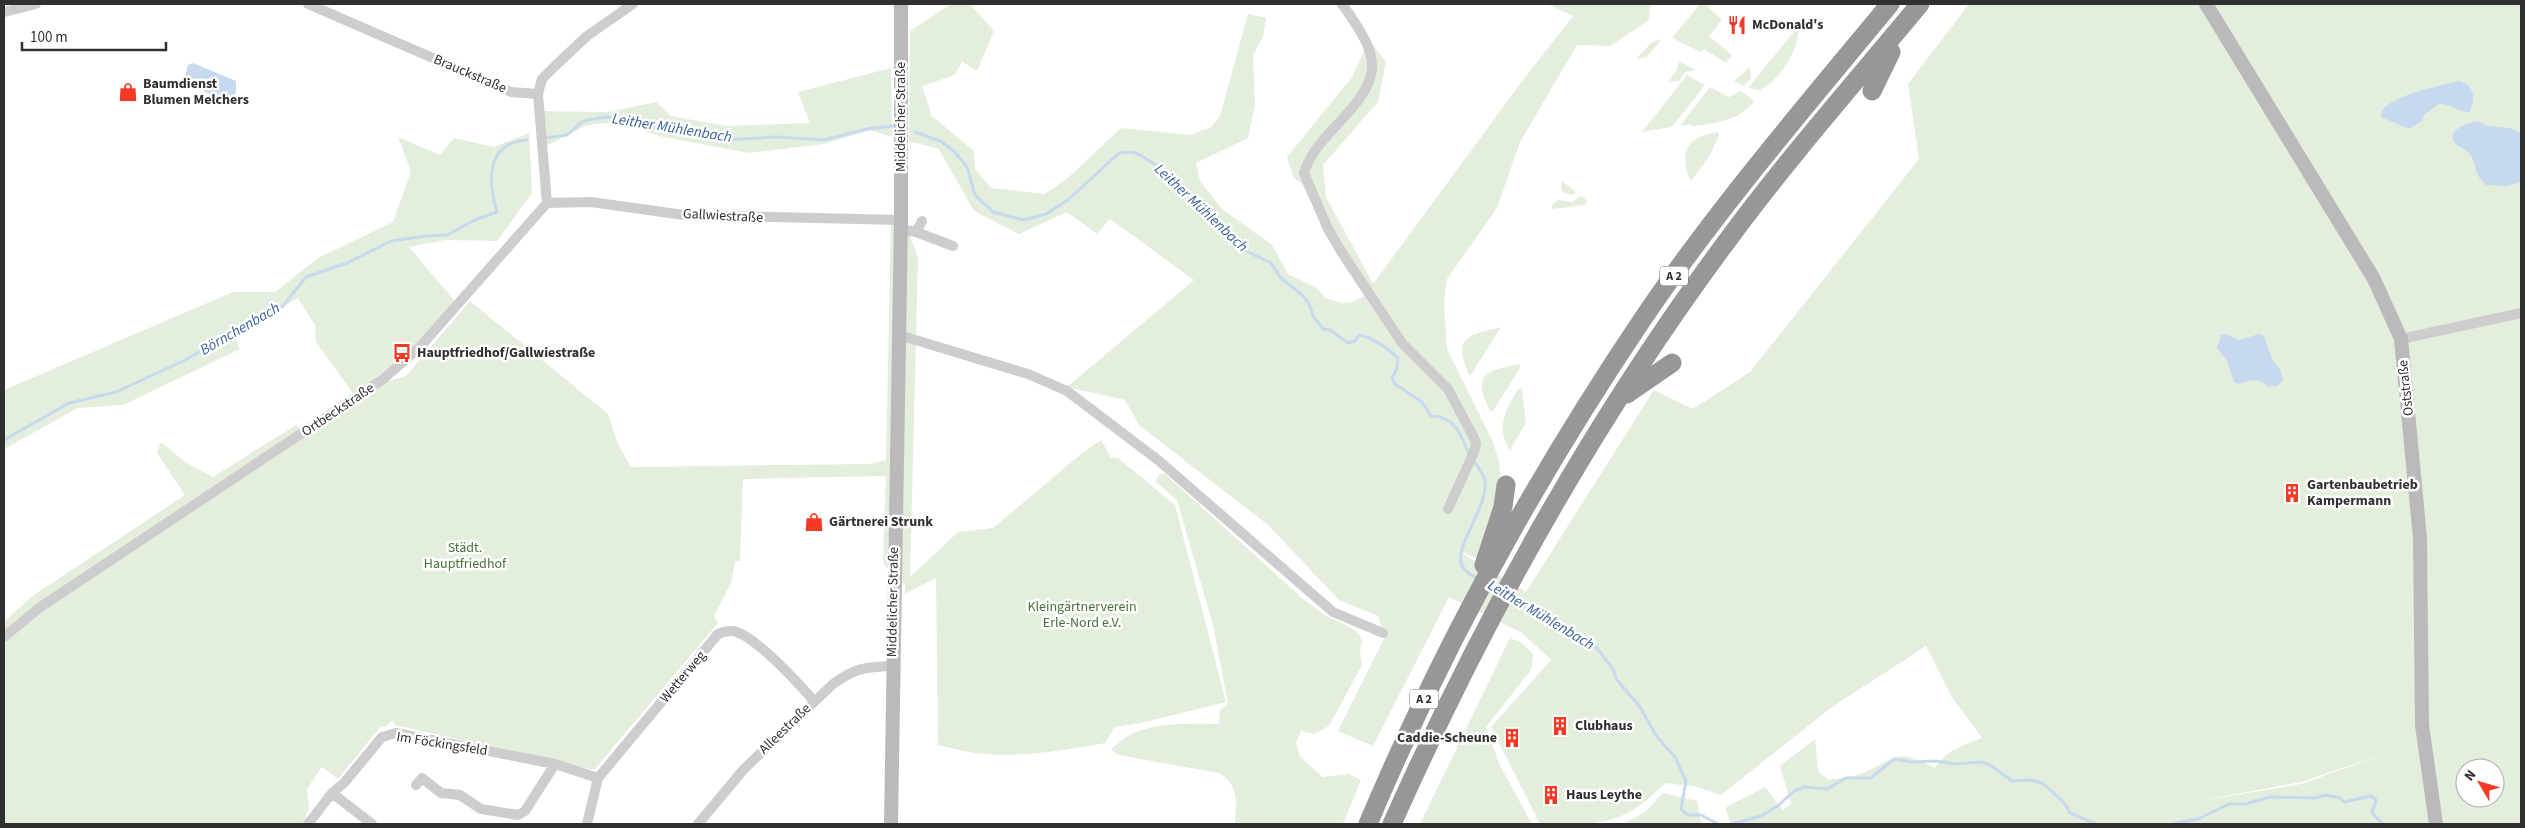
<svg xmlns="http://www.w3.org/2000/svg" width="2525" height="828" font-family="'Source Sans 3',sans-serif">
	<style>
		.green { fill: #e3eedc; fill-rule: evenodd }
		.water { fill: #c7d9ef }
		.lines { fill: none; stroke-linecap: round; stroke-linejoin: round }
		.stream { stroke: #c7d9ef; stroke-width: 3 }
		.street { stroke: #cdcdcd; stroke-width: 10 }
		.secondary { stroke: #bababa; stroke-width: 14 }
		.highway { stroke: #979797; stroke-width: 19 }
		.labels { text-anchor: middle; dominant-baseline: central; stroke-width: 5; stroke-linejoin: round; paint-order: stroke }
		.shield { fill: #fff; stroke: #6e6e6e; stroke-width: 1 }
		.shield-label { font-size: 12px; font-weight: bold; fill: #303030 }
		.poi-label { font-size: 14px; font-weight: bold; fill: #303030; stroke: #fff; text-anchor: start }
		.street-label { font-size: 14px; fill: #303030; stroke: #fff }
		.park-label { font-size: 14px; fill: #497039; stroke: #fff }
		.water-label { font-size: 15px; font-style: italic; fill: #36629a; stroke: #fff }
	</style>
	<rect width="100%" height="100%" fill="#fff"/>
	<path class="green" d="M951 4H970L994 31 977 71 962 61 955 75 922 86 932 116 974 151 975 169 991 188 1045 194 1070 176 1121 128 1190 135 1211 127 1220 116 1248 14 1266 18 1263 37 1253 55 1255 105 1248 138 1196 163 1200 181 1222 209 1272 245 1288 274 1317 288 1325 298 1342 303 1353 302 1364 296 1336 253 1302 184 1294 178 1287 157 1352 77 1369 40 1386 62 1378 102 1323 165 1326 197 1373 284 1520 84 1573 16 1547 4H1650L1649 20 1610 46 1577 45 1520 142 1497 208 1447 279 1444 302 1447 349 1493 442 1499 461 1501 484 1488 537 1476 558 1455 549 1526 592 1654 390 1693 409 1750 372 1919 159 1908 84 1969 4H2521V824H1731L1725 808 1765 787 1783 810 1791 804 1780 766 1815 739 1818 771 1829 780C1840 778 1853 777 1863 773 1899 757 1896 748 1935 768 1948 749 1961 746 1982 738L1951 696 1926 646 1832 707 1721 795 1697 787 1665 783C1621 828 1599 824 1540 824L1491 727 1551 660 1522 633 1449 597 1373 746 1338 731 1385 637 1378 616 1339 600 1268 525 1139 425 1125 400 1067 387 1194 280 1110 219 1097 234 1067 212 1019 234 974 211 939 149 909 141 910 31ZM2390 752 2301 784 2188 803 2301 782ZM2465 768H2495V798H2465Z
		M1700 4H1705L1722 20 1709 36 1732 55 1726 63 1704 49 1701 52 1672 38Z
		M1797 28 1799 29C1797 52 1781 79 1760 90L1748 88Z
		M1662 39 1647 57 1636 59 1652 42Z
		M1679 61 1696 70 1685 72 1679 81 1668 82 1677 70Z
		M1750 67 1751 78 1744 86 1734 81Z
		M891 68 892 137 870 130 824 144 749 153 659 136 620 122 587 125 542 148 539 111 607 112 657 102 671 116 726 126 810 123 798 92Z
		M1687 75 1705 85 1672 127 1642 132Z
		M1710 87 1729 97 1741 91 1754 101C1738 122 1716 123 1692 126L1690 124 1680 126Z
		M1718 132 1719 135 1710 155 1691 181C1688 177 1687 172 1686 167 1681 143 1698 135 1718 132Z
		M529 133 532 193 497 241 445 240 409 247 458 305 444 320 355 396 316 342 315 325 298 298 233 334 240 349 123 405 78 408 4 449V390L233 292H275L318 258 393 222 411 171 398 137 440 155 454 138 494 147Z
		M1562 181 1576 192 1572 195 1563 192 1561 187Z
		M1581 196 1588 201 1585 205 1552 209 1553 204 1558 200 1572 202Z
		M891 223 908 230 918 258 910 577 958 532 993 528 1081 454 1101 440 1111 458H1118L1175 505 1226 702 1141 723 1115 727 1105 743C1066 750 1024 757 984 754 969 753 952 748 938 745L936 578 905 594V584L897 580 883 563 886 476 743 479 740 561H735L731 583 714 616 718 623 594 770 395 725 392 720 386 727 381 726 338 779 322 767 307 789 309 808 303 824H4V622L31 597 185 495 157 453 161 442 185 462 213 477 296 425 302 430 383 383 406 376 470 301 608 414 618 444 631 467 869 464 886 460Z
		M1501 327 1470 376C1452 337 1466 336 1501 327Z
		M1520 364V368L1493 411H1490C1471 373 1488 370 1520 364Z
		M1519 388 1522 389 1526 423 1510 450C1494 428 1507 407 1519 388Z
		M1160 474H1165L1184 491 1303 599 1326 616 1348 626 1358 633 1362 640 1360 652 1362 665 1329 726 1314 734 1301 731 1296 742 1300 757 1323 777 1349 774 1361 780 1343 824H1235C1236 804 1240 785 1219 773L1118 755 1111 750C1137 720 1183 724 1219 724L1220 710 1228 704 1213 625 1177 500 1155 481Z
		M1510 638 1522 643 1533 654 1531 670 1486 727 1500 766 1532 824H1420Z
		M1663 793 1697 801 1701 822 1707 824H1623L1644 813Z"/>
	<path class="water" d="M193 63 236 81V92L231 100H221L184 81 188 65Z
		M2459 81C2474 85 2477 98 2469 112 2459 113 2451 103 2439 104L2425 114 2422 121 2409 129 2381 117C2379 97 2441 86 2459 81Z
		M2478 121 2488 126 2510 128 2520 133 2521 182 2507 186 2486 185C2473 173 2477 165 2470 154 2466 149 2457 147 2454 141 2447 129 2470 122 2478 121Z
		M2226 334 2239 340 2259 334 2264 336 2272 359 2281 371 2283 381 2277 386 2268 387C2258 376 2250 381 2238 384L2234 382 2227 361 2217 348 2221 335Z"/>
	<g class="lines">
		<path class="stream" d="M915 132 940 141 954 151 967 167 975 195 993 212 1024 220 1046 214 1068 200 1119 153 1132 152 1140 155 1164 170 1180 188 1223 225 1246 251 1271 263 1280 277 1303 296 1309 304 1313 316 1323 329 1330 330 1348 343 1355 341 1359 335C1374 338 1387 348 1398 358L1397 368 1392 378 1395 384 1422 402 1431 416C1455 416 1461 435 1469 454
			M545 138 567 135 583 121 605 117 629 119 662 129 687 130 726 140 776 137 824 140 867 129 894 126
			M4 440 69 403 116 392 183 361 283 306 306 277 347 263 391 241 425 236 447 235 477 219 497 212C491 192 485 158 508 145 513 142 521 141 527 140
			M1474 461C1478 467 1484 474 1485 481 1488 507 1456 544 1461 563 1463 570 1472 576 1478 579
			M1509 597 1588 645 1597 648 1613 669 1617 680 1640 707 1657 737 1675 757 1686 781 1681 809 1688 815H1701L1718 824
			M1732 824 1761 816 1779 805 1794 791 1804 787 1827 789 1846 778H1871L1894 759 1912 762 1936 761 1955 764 1981 762 1990 765 2012 781 2032 780 2044 784 2065 804 2070 813 2096 824
			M2171 824 2198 819 2229 804H2245L2270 797 2315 798 2326 795 2340 798 2344 802 2371 796 2376 800 2372 813 2383 824"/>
		<path class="street" d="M308 4 511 92 538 94
			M1342 4C1384 62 1383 77 1333 129 1320 143 1310 155 1304 173L1328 229 1341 251 1402 343 1448 389 1473 436 1476 443 1474 452 1448 509
			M4 12 36 4
			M547 203 591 202 684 215 901 220
			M547 203 538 94 542 79 555 66 587 36 633 4
			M900 229 916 232 953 246
			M916 232 922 221
			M899 335 1028 374 1067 391 1158 460 1333 612 1383 633
			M2401 339 2521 313
			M4 637 39 608 382 380 420 347 547 203
			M416 785 422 778 441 793 460 795 481 809 518 815 525 811 555 764
			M332 793 372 824
			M308 824 332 793 344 783 382 737 396 733 555 764 598 778
			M587 824 598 778 718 634C725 631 731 630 737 632 760 641 798 683 814 701
			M698 824 744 769 833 684C855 668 865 667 892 666"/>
		<path class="secondary" d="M2206 4 2374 279 2401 339 2420 538 2422 725 2436 824
			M891 824 901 220V4"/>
		<path class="highway" d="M1872 91 1891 52
			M1627 394 1672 363
			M1484 565 1503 507 1506 485
			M1368 824C1442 648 1535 479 1642 320 1717 209 1805 107 1890 4
			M1392 824C1484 617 1594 419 1730 237 1790 156 1856 81 1920 4"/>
	</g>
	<defs>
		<g id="restaurant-bare" transform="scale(1.5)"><path d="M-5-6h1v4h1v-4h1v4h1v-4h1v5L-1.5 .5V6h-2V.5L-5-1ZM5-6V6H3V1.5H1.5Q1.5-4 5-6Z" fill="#f53924" stroke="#fff" stroke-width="2.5" paint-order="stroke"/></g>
		<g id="shop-bare" transform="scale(1.5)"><path d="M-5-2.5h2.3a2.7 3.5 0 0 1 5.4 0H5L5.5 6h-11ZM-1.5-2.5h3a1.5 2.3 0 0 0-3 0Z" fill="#f53924" stroke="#fff" stroke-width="2.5" paint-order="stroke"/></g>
		<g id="bus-bare" transform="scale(1.5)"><path d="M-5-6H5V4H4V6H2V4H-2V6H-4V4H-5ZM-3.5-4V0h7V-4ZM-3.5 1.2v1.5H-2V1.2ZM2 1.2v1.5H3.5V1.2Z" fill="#f53924" stroke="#fff" stroke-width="2.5" paint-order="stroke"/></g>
		<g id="building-bare" transform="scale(1.5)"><path d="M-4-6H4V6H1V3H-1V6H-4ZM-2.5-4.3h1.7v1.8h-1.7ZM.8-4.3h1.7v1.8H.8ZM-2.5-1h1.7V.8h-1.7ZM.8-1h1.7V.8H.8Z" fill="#f53924" stroke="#fff" stroke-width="2.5" paint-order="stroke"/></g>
	</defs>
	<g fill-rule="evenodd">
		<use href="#restaurant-bare" x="1737" y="25"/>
		<use href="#shop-bare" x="128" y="92"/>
		<use href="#bus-bare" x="402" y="353"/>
		<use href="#building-bare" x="2292" y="493"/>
		<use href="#shop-bare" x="814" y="522"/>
		<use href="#building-bare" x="1560" y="726"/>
		<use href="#building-bare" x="1512" y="738"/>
		<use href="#building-bare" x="1551" y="795"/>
	</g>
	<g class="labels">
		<g class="shield">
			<rect x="1660" y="266.5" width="28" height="19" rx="4"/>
			<rect x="1410" y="689.5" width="28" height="19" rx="4"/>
		</g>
		<g class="shield-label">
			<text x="1674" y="276">A 2</text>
			<text x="1424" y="699">A 2</text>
		</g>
		<g class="poi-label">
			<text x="1752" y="25">McDonald's</text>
			<text x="143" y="84">Baumdienst<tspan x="143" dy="16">Blumen Melchers</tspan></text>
			<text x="417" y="353">Hauptfriedhof/Gallwiestraße</text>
			<text x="2307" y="485">Gartenbaubetrieb<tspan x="2307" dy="16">Kampermann</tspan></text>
			<text x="829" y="522">Gärtnerei Strunk</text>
			<text x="1575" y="726">Clubhaus</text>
			<text x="1497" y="738" text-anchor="end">Caddie-Scheune</text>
			<text x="1566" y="795">Haus Leythe</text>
		</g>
		<g class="street-label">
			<text transform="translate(470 74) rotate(23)">Brauckstraße</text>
			<text transform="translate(901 117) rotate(-90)">Middelicher Straße</text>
			<text transform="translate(723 216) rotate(3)">Gallwiestraße</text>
			<text transform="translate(2406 388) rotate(-96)">Oststraße</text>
			<text transform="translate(338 410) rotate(-34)">Ortbeckstraße</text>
			<text transform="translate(893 602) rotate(-89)">Middelicher Straße</text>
			<text transform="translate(683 677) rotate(-50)">Wetterweg</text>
			<text transform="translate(785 729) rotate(-44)">Alleestraße</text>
			<text transform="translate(442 744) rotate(9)">Im Föckingsfeld</text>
		</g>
		<g class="park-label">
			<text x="465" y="548">Städt.<tspan x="465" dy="16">Hauptfriedhof</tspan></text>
			<text x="1082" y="607">Kleingärtnerverein<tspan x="1082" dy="16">Erle-Nord e.V.</tspan></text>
		</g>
		<g class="water-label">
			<text transform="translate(672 128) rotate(9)">Leither Mühlenbach</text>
			<text transform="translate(1201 208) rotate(43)">Leither Mühlenbach</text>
			<text transform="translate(240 329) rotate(-30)">Börnchenbach</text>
			<text transform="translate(1541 615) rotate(31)">Leither Mühlenbach</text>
		</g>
	</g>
	<rect width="2525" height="828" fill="none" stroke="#303030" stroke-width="10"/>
	<g transform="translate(2480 783) rotate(308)"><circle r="24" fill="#ffffff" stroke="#acacac"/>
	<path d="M0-4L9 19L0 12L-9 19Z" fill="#f53924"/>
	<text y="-8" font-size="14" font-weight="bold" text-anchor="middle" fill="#303030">N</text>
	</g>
	<path d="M22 42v8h144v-8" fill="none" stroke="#303030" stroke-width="2.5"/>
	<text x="30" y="42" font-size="15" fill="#303030" stroke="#ffffff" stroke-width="4" paint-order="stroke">100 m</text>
</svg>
